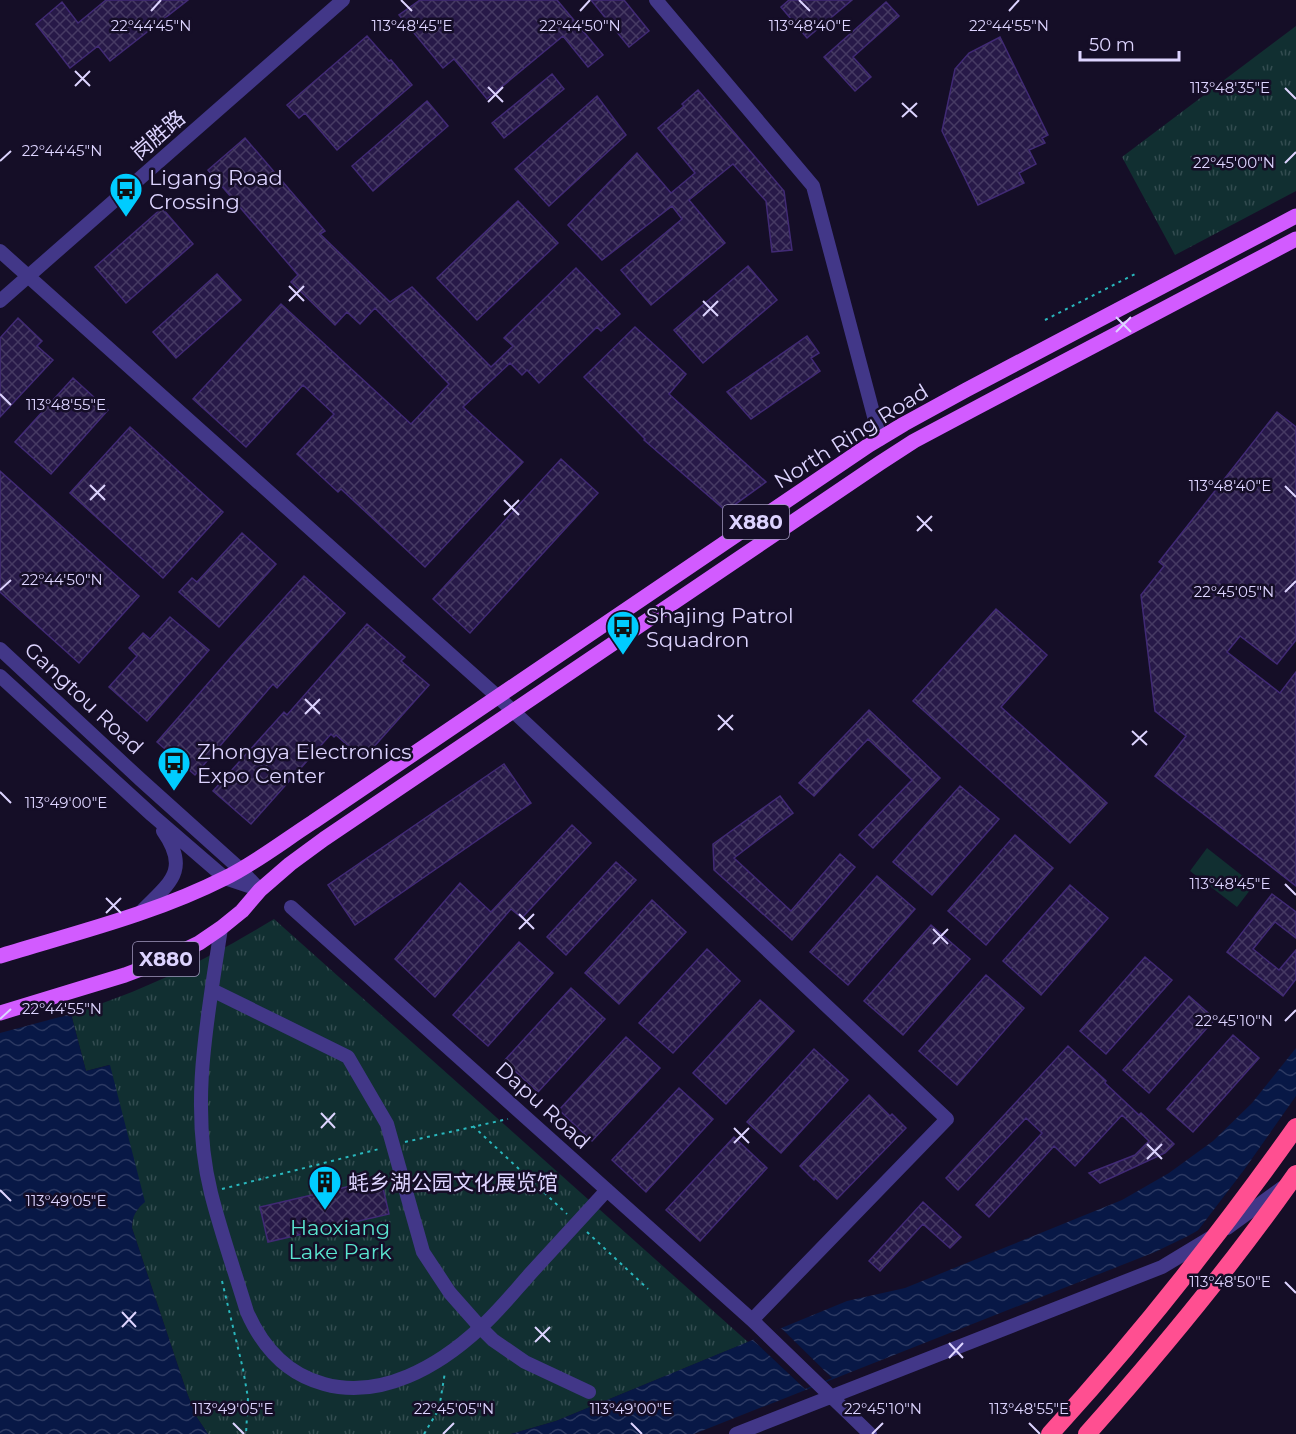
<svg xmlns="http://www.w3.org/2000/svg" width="1296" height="1434" font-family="Montserrat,'Noto Sans SC',sans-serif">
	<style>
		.green { fill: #112f31 }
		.park { fill: url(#park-tufts) }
		.water { fill: url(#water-waves) }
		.pier { fill: #150e27 }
		.building { fill: url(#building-cross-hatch); stroke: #412a75; stroke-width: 1.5 }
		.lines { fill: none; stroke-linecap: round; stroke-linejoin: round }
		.path { stroke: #2ab7bd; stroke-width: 2; stroke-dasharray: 3 4.5; stroke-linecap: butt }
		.minor { stroke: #423788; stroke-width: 14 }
		.major { stroke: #d25bff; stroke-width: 15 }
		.highway { stroke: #ff4f91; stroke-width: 18 }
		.ticks { fill: none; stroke: #ddd4ff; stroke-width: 2 }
		.labels { text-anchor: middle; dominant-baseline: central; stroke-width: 5; stroke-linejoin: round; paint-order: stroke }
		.shield { fill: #150e27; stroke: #a199be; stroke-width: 1.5 }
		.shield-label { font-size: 20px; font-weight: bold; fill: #ddd4ff }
		.street-label { font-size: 21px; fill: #ddd4ff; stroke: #150e27 }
		.poi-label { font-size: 21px; fill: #ddd4ff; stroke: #150e27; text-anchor: start }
		.park-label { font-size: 21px; fill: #5ae5d0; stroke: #150e27 }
		.ticks-label { font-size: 15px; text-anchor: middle; fill: #ddd4ff; stroke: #150e27; stroke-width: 5; stroke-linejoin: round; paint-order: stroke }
	</style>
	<defs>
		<pattern id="park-tufts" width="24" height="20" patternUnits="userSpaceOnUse" patternTransform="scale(1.5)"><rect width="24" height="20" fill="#112f31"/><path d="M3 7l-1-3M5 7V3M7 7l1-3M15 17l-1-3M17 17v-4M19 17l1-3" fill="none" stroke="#334c50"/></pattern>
		<pattern id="water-waves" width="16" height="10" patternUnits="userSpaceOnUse" patternTransform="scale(1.5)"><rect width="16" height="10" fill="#081846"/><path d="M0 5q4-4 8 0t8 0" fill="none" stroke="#2c3962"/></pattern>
		<pattern id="building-cross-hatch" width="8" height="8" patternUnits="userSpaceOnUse" patternTransform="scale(1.5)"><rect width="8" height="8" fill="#271948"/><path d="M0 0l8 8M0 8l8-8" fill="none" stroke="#463a63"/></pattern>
	</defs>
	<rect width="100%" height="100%" fill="#150e27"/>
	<path class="green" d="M1207 848 1254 885 1237 907 1190 871Z"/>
	<path class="park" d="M1296 26V191L1175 255 1122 157Z
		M274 919 748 1342 556 1421 511 1434H208L196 1416 187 1393 132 1228 133 1216 140 1206 109 1065 86 1071 71 1014C146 990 207 960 274 919Z"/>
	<path class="water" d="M71 1014 86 1071 110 1065 145 1202C136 1209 132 1217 132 1228L187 1393 196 1416 208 1434H0V1033Z
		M1296 1048V1165L1220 1218 1188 1236 1155 1252 694 1434H511L556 1421 847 1301 905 1288 1122 1200 1169 1173 1213 1141 1252 1103Z"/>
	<path class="pier" d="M1296 1096V1169L1252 1201 1193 1237 1244 1170Z
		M781 1328 832 1378 805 1389 753 1340Z"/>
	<path class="building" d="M106 0H188L110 61 98 46 70 68 36 24 62 2 78 23Z
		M420 0H557L603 55 588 67 563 36 487 99 454 59 443 68 399 15Z
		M591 0H624L649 31 629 47Z
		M789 0H852L807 38 781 7Z
		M886 2 899 16 853 57 871 77 855 91 824 57Z
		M367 36 389 61 391 60 412 85 337 150 305 113 299 118 287 105Z
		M1000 37 1048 135 1042 138 1045 143 1029 150 1036 164 1019 173 1024 183 978 205 942 131 955 69 969 53Z
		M552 74 564 89 504 138 492 123Z
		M698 90 784 191 792 250 772 252 766 201 733 164 689 200 725 243 651 305 621 270 682 219 672 206 602 260 568 225 637 153 671 193 695 173 658 128 684 106 682 104Z
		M597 96 626 135 549 206 515 169Z
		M427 101 448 126 373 191 352 166Z
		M245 138 325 231 320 234 390 302 412 287 491 367 513 346 504 338 576 268 620 314 601 331 597 327 539 383 527 370 522 375 510 363 463 407 523 462 425 567 341 489 338 492 297 454 334 414 303 385 246 447 193 399 281 304 411 424 449 384 375 308 360 324 347 312 335 325 291 282 298 275 208 170Z
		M518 201 558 243 477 320 437 278Z
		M162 208 193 244 126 303 95 267Z
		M748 266 777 300 703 363 674 330Z
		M217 274 241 300 176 358 153 332Z
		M18 318 42 341 37 346 53 360 0 417V338Z
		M635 327 686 374 669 394 766 482 726 511 644 440 645 439 584 377Z
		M807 336 819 353 811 358 820 371 751 419 727 392Z
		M73 378 108 410 51 474 15 442Z
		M1277 412 1296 427V640L1277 664 1240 636 1227 652 1280 693 1296 672V886L1155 776 1186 736 1155 711 1141 595 1164 566 1159 562Z
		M130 427 223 512 163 578 70 493Z
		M561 459 598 493 470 633 433 599Z
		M0 471 139 596 79 663 0 592Z
		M242 533 276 564 219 627 179 592 192 578 197 582Z
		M304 576 345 613 277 688 273 684 195 775 157 742 238 649Z
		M996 609 1047 655 1001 707 1107 803 1070 843 913 701Z
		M170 617 209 650 147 721 109 687 137 656 129 648 143 633 150 639Z
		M367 624 405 657 401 661 429 685 363 759 336 735 334 737 331 734 251 824 213 791 284 712 287 715Z
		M869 710 940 778 873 848 859 835 912 780 868 739 814 796 799 783Z
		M504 764 531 803 355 925 328 885Z
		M960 786 999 819 932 895 893 862Z
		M780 796 793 813 734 858 791 911 840 854 855 867 792 940 714 870 713 844Z
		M572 825 591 843 522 918 511 909 435 997 395 959 460 883 491 912Z
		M1015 835 1053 868 986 945 948 911Z
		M616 862 636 880 566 955 547 937Z
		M877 876 915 909 848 985 810 952Z
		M1070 885 1108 918 1041 995 1003 961Z
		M1272 894 1296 912V938L1275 922 1253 949 1279 970 1296 950V979L1283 996 1227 952Z
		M652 900 686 932 619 1004 585 973Z
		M931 925 970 959 903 1035 864 1001Z
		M519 942 553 973 488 1046 453 1015Z
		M707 949 740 981 673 1053 639 1023Z
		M1145 957 1172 980 1106 1054 1080 1031Z
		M986 975 1024 1008 957 1085 919 1051Z
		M571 988 605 1019 538 1092 504 1061Z
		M1189 996 1215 1019 1149 1093 1123 1070Z
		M760 1000 794 1031 726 1104 693 1073Z
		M1233 1035 1259 1058 1193 1132 1167 1109Z
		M626 1037 660 1068 592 1141 559 1110Z
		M1068 1046 1106 1081 1105 1083 1139 1115 1141 1113 1174 1144 1165 1153 1100 1183 1089 1173 1135 1155 1149 1141 1122 1115 1075 1166 1054 1146 989 1217 976 1205 1042 1133 1026 1118 958 1190 946 1178Z
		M814 1049 848 1080 781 1153 747 1122Z
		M679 1088 713 1119 646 1192 612 1160Z
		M869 1095 890 1116 892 1114 906 1128 837 1199 815 1178 814 1180 800 1166Z
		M734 1137 767 1168 700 1241 666 1210Z
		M381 1179 389 1214 268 1242 260 1207Z
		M923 1202 961 1237 950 1248 923 1224 880 1271 869 1261Z"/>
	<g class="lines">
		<path class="path" d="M1045 320 1137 273
			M473 1126 567 1214
			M405 1142 508 1119
			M222 1189 379 1149
			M587 1232 648 1289
			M222 1281 243 1369 248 1398 246 1434
			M424 1434 439 1409 445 1372"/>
		<path class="minor" d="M656 0 813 186 880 439
			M0 251 498 697 947 1119 752 1320
			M0 301 343 0
			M0 649 141 780 240 869 260 890
			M0 676 152 815 225 878 258 889
			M291 907 752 1320 870 1434
			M141 912C169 883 191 871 163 831
			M221 928C208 1016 189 1105 211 1193 221 1233 235 1272 247 1312 262 1346 286 1374 324 1384 381 1400 439 1366 480 1328 498 1312 514 1292 530 1274 556 1246 581 1218 607 1190
			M212 990 348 1057 387 1124 423 1252 450 1293 481 1328 493 1340 525 1362 589 1392
			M1227 1228 1282 1188
			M736 1434 1162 1267 1210 1238"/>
		<path class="major" d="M0 956C75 933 154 914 225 878 254 864 285 840 313 822L869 445 904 424 966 390 1296 216
			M0 1013 125 975 162 961 199 943 221 928 242 911 260 890 290 864 324 839 880 463 914 441 976 408 1296 239"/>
		<path class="highway" d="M1050 1434C1139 1337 1220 1234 1296 1127
			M1087 1434C1161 1351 1232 1265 1296 1174"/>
	</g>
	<path class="ticks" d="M401 0 412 11M799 0 810 11M151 11 161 0M580 11 590 0M1009 11 1019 0M75 71 90 86M75 86 90 71M488 87 503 102M1285 88 1296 99M488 102 503 87M902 103 917 117M902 117 917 103M0 161 11 151M1285 163 1296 152M289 286 304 301M289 301 304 286M703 301 718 316M703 316 718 301M1116 317 1131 332M1116 332 1131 317M0 394 11 405M90 485 105 500M1285 486 1296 497M90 500 105 485M504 500 519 515M504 515 519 500M917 516 932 531M917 531 932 516M0 590 11 580M1285 592 1296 581M305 699 320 714M305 714 320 699M718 715 733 730M718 730 733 715M1132 731 1147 745M1132 745 1147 731M0 792 11 803M1285 884 1296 895M106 898 121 913M106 913 121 898M519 914 534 929M519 929 534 914M933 929 948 944M933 944 948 929M0 1019 11 1009M1285 1021 1296 1010M321 1113 335 1128M321 1128 335 1113M734 1128 749 1143M734 1143 749 1128M1147 1144 1162 1159M1147 1159 1162 1144M0 1190 11 1201M1285 1282 1296 1293M122 1312 136 1327M122 1327 136 1312M535 1327 550 1342M535 1342 550 1327M949 1343 963 1358M949 1358 963 1343M233 1423 244 1434M631 1423 642 1434M1029 1423 1040 1434M443 1434 454 1423M872 1434 883 1423"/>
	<defs>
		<g id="bus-pin" transform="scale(1.725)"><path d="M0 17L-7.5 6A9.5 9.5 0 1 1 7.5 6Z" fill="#0cf" stroke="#150e27"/><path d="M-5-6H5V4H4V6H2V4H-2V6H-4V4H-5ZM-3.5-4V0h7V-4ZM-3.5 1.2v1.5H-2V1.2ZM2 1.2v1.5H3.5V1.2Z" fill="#111"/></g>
		<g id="building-pin" transform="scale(1.725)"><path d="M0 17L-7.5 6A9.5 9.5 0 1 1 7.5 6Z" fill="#0cf" stroke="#150e27"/><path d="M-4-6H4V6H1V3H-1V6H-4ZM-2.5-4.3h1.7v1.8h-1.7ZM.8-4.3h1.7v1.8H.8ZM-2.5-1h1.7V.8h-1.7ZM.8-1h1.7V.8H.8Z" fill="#111"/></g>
	</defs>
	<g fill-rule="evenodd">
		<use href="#bus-pin" x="126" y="189"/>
		<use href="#bus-pin" x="623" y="627"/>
		<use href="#bus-pin" x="174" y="763"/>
		<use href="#building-pin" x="325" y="1182"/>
	</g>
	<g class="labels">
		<g class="shield">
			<rect x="723" y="505" width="66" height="34" rx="4.5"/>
			<rect x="133" y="942" width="66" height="34" rx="4.5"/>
		</g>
		<g class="shield-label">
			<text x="756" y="522">X880</text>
			<text x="166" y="959">X880</text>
		</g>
		<g class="street-label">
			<text transform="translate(158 135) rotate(-41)">岗胜路</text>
			<text transform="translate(851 436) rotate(-32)">North Ring Road</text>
			<text transform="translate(84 698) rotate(43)">Gangtou Road</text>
			<text transform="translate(543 1105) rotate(42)">Dapu Road</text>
		</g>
		<g class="poi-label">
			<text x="149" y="177">Ligang Road<tspan x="149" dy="24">Crossing</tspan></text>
			<text x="646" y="615">Shajing Patrol<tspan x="646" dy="24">Squadron</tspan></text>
			<text x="197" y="751">Zhongya Electronics<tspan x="197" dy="24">Expo Center</tspan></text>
			<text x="348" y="1182">蚝乡湖公园文化展览馆</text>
		</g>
		<g class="park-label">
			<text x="340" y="1227">Haoxiang<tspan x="340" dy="24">Lake Park</tspan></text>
		</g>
	</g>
	<g class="ticks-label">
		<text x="151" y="31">22°44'45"N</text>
		<text x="412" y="31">113°48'45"E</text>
		<text x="580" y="31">22°44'50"N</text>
		<text x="810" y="31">113°48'40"E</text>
		<text x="1009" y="31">22°44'55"N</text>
		<text x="1230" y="93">113°48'35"E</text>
		<text x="62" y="156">22°44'45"N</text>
		<text x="1234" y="168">22°45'00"N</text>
		<text x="66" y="410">113°48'55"E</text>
		<text x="1230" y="491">113°48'40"E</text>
		<text x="62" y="585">22°44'50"N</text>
		<text x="1234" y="597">22°45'05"N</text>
		<text x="66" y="808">113°49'00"E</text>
		<text x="1230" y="889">113°48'45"E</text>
		<text x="62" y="1014">22°44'55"N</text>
		<text x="1234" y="1026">22°45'10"N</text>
		<text x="66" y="1206">113°49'05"E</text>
		<text x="1230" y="1287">113°48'50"E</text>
		<text x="454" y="1414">22°45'05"N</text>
		<text x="883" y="1414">22°45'10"N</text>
		<text x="233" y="1414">113°49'05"E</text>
		<text x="631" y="1414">113°49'00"E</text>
		<text x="1029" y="1414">113°48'55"E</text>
	</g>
	<path d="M1080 51v9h99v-9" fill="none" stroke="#ddd4ff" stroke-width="3"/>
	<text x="1089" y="51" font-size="18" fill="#ddd4ff" stroke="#150e27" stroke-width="4.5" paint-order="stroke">50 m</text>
</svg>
